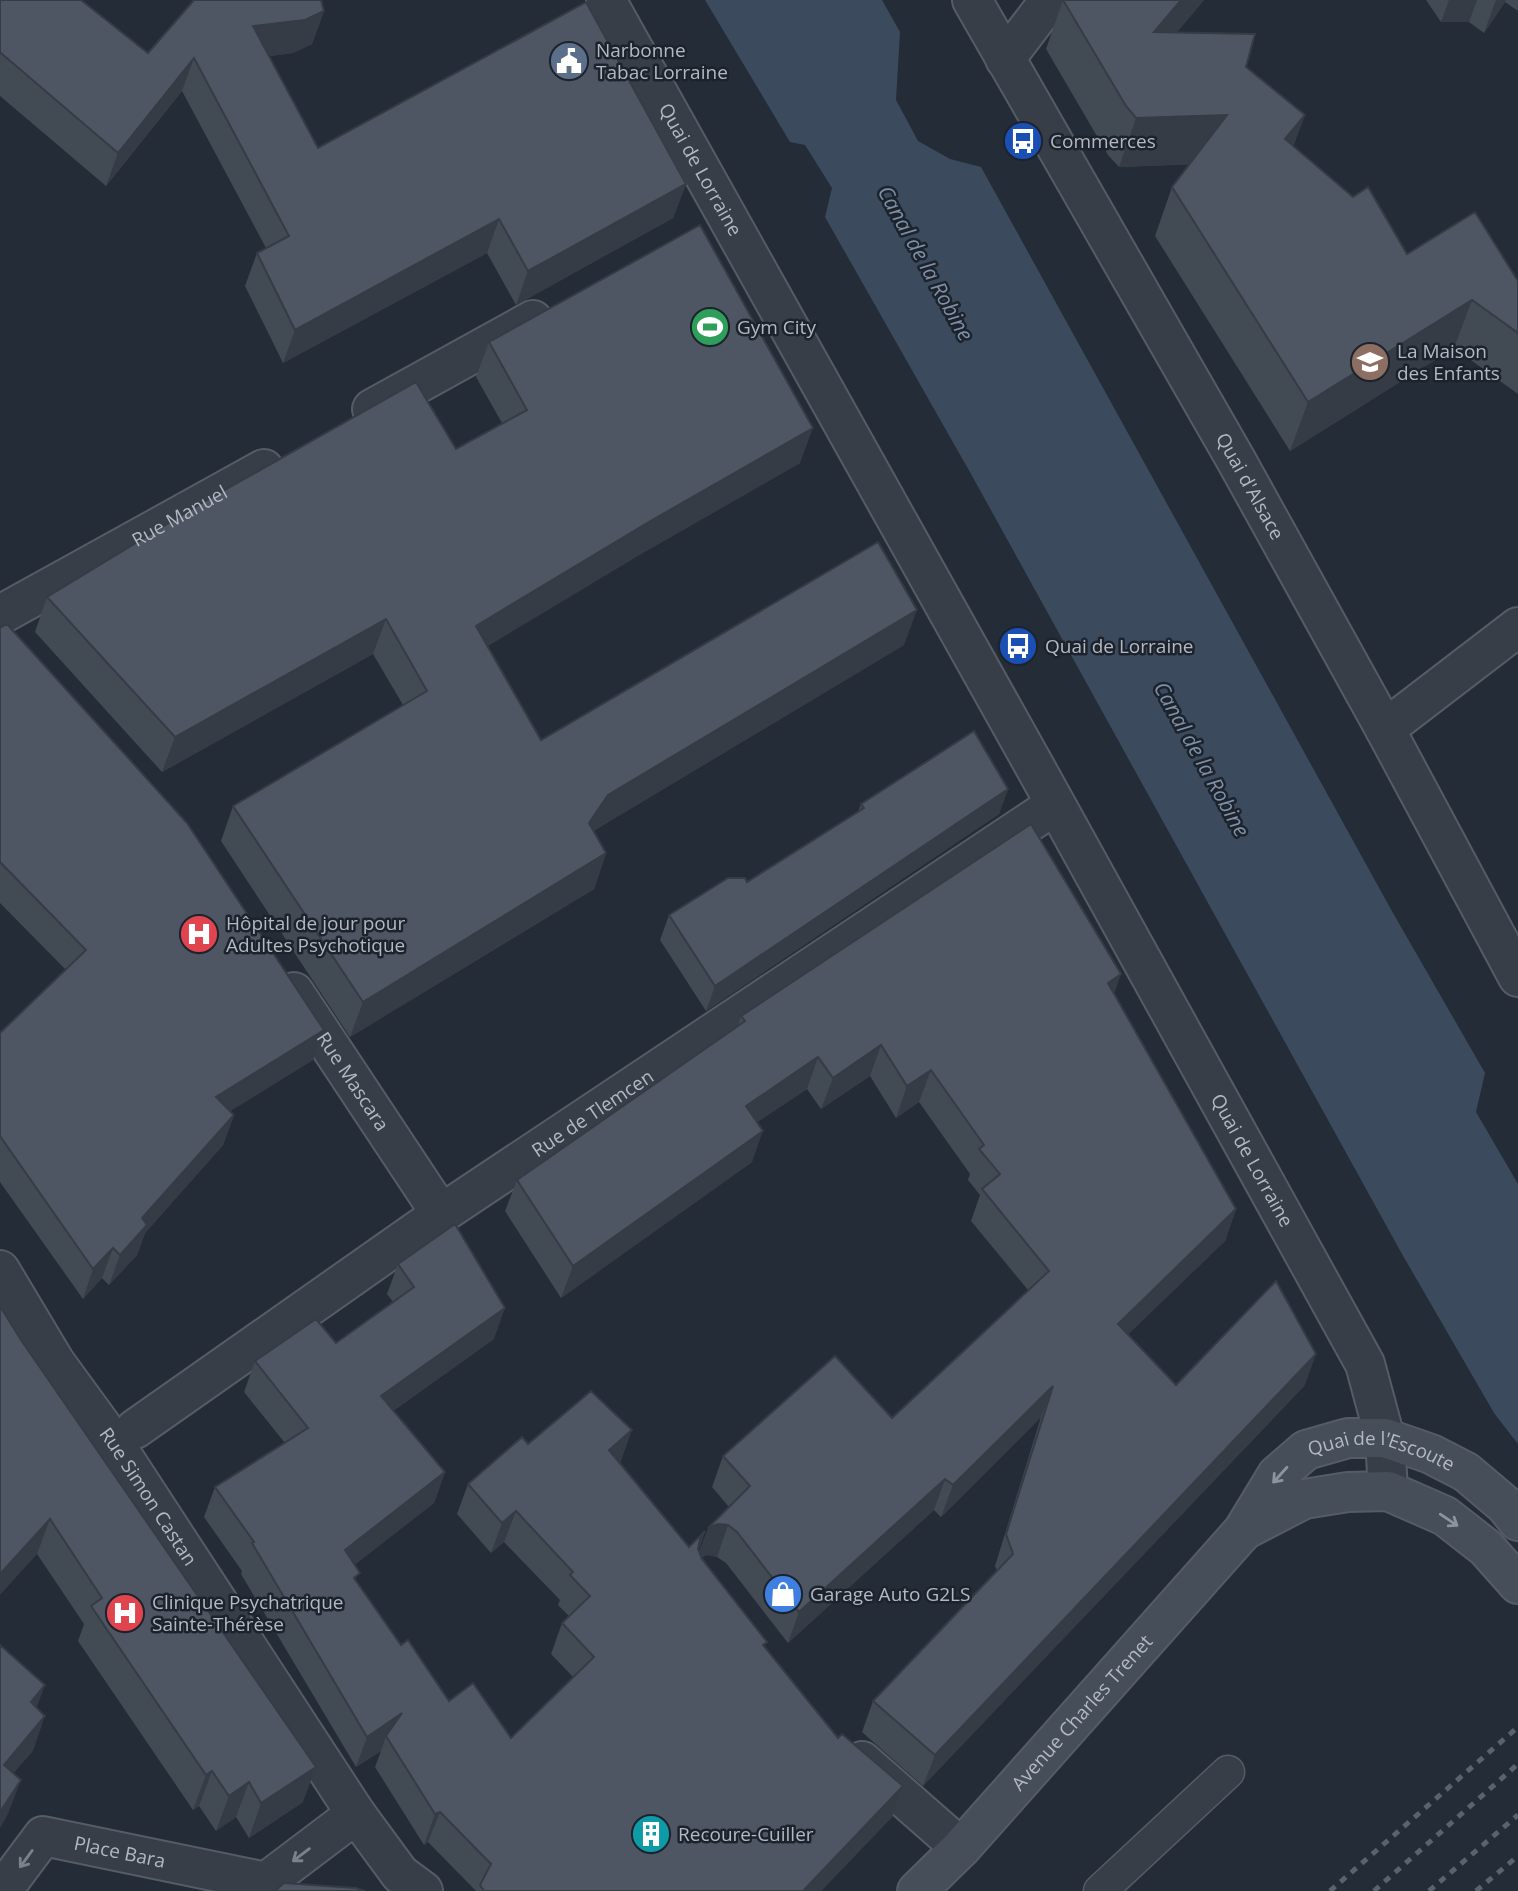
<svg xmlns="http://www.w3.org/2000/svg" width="1518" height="1891" font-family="'Open Sans',sans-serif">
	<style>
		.water { fill: #3c4a5e }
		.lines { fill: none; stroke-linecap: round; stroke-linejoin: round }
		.service-casing { stroke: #555c65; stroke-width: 35 }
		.minor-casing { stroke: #555c65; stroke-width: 42 }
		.tertiary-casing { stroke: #555c65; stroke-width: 42 }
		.secondary-casing { stroke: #555c65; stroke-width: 42 }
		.service { stroke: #373e47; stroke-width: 32 }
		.minor { stroke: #373e47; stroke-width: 38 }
		.tertiary { stroke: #373e47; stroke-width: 38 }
		.secondary { stroke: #464e5a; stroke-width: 38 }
		.rail { stroke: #5a626e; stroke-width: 5; stroke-dasharray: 7 7; stroke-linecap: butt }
		.wall { fill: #424a54 }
		.shaded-wall { fill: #363c45 }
		.building { fill: #4d5662; stroke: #363c45; stroke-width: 2 }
		.oneway { stroke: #8c949e }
		.oneway2 { stroke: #7b828b }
		.labels { text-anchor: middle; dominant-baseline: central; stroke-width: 5; stroke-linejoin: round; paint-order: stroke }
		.poi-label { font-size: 19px; fill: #b2b9c3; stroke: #1d232c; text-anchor: start }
		.street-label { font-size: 19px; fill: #b2b9c3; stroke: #1d232c }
		.water-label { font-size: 21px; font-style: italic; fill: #7e90a8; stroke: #1d232c }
	</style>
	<rect width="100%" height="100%" fill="#242c37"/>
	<path class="water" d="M705 0H882L900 32 896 100 918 141 950 159 981 167 1393 913 1485 1073 1476 1112 1518 1184V1444L1494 1413 1402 1254 971 474 825 217 832 188 805 145 790 142Z"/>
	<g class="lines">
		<g class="service-casing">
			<path id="service" d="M1100 1891 1228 1772"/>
		</g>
		<g class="minor-casing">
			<g id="minor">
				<path id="s1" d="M606 0 1035 767 1365 1364 1385 1438 1388 1491"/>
				<path id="s2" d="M972 0 1236 460 1385 729"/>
				<path d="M1005 59 1050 0"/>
				<path d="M372 409 533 320"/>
				<path id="s3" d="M0 615 264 469"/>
				<path id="s4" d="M294 992 441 1214"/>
				<path id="s5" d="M0 1270 55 1362 114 1443 356 1814 400 1874 423 1891"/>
				<path id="s6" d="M135 1429 441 1214 1055 805"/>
				<path d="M862 1761 961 1848"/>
				<path id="s7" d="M2 1891 43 1836 266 1882 356 1814"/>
			</g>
		</g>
		<g class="tertiary-casing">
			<path id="tertiary" d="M1518 627 1385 729 1518 977"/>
		</g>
		<g class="secondary-casing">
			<g id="secondary">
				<path d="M1244 1530 1304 1499 1348 1492 1388 1491 1445 1516 1486 1548 1518 1584"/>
				<path id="s8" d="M917 1891 961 1848 1243 1531 1277 1475 1306 1450 1348 1438H1385L1431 1454 1466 1472 1505 1505 1518 1521"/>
			</g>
		</g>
		<use href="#service" class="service"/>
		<use href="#minor" class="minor"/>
		<use href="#tertiary" class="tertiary"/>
		<use href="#secondary" class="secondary"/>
		<path class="rail" d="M1330 1891 1518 1727
			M1374 1891 1518 1764
			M1429 1891 1518 1815
			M1476 1891 1518 1856"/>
	</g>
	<path class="wall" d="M0 0 148 53 324 11 312 44 293 53 269 56 318 148 686 184 673 218 516 305 487 253 283 363 245 286 257 253 266 248 182 91 106 186 0 96Z
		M1063 0H1204L1177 32 1246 67 1305 115 1293 146 1407 254 1518 281V394L1454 348 1290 451 1155 236 1172 187 1189 164 1119 167 1108 155 1046 49Z
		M1426 0H1518V11L1505 2 1484 33 1469 22H1441Z
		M489 342 800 463 634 558 487 646 541 740 904 645 595 830 594 832 606 853 594 889 350 1037 221 841 233 806 403 705 373 654 162 772 35 632 47 597 456 449 502 423 476 377Z
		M0 628 324 1030 313 1060 230 1111 234 1115 223 1145 145 1233 137 1255 109 1285 102 1278 83 1299 0 1182V1033L66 970 0 903Z
		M1008 789 999 814 706 1011 660 940 669 915 747 882 858 812 861 804Z
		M1114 993 1236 1209 1225 1241 1128 1334 1176 1385H1305L923 1786 862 1732 873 1701 997 1571 995 1566 1041 1417 941 1517 934 1510 788 1643 726 1563 717 1557 707 1555 702 1557 765 1647 838 1738 903 1786 892 1817 821 1891H476L428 1842 424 1845 375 1767 381 1751 356 1767 241 1574 242 1571 204 1517 215 1487 285 1443 244 1392 255 1361 336 1343 393 1302 387 1294 398 1264 494 1339 393 1411 445 1472 434 1503 354 1565 356 1582 401 1645 449 1701 511 1738 573 1677 551 1654 562 1623 569 1616 558 1605 560 1600 504 1542 491 1553 457 1514 468 1484 528 1444 621 1461 619 1463 689 1547 705 1531 699 1549V1551L729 1507 712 1487 723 1456 892 1418 1028 1290 971 1221 980 1195 968 1180 970 1174 919 1102 896 1118 870 1076 821 1109 807 1089 757 1122 752 1162 561 1298 505 1211 517 1180 738 1026 741 1016Z
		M0 1306 303 1802 249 1838 236 1817 216 1831 199 1806 193 1810 78 1641 84 1624 37 1554Z"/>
	<path class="shaded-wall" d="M1181 0H1204L1136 80 1154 32Z
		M1449 0H1477L1469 22H1441Z
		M1496 0H1506L1484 33Z
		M324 11 312 44 293 53 241 60 253 26Z
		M194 58 182 91 106 186 118 153Z
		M1227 115 1209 164 1119 167 1136 118Z
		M1305 115 1287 164 1285 139Z
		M686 184 673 218 516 305 528 271Z
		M499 219 487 253 283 363 295 330Z
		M1472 300 1454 348 1290 451 1308 402Z
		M813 428 800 463 634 558 463 661 476 626 647 523Z
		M917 610 904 645 595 830 576 858 589 823 608 795Z
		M386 619 373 654 162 772 175 737Z
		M1008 789 999 814 706 1011 715 986Z
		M606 853 594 889 350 1037 363 1002Z
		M1121 974 1110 1006 1108 983Z
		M324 1030 313 1060 205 1127 216 1097Z
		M881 1045 870 1076 821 1109 833 1078Z
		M818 1057 807 1089 735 1137 746 1106Z
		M931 1070 919 1102 896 1118 907 1086Z
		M234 1115 223 1145 145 1233 137 1255 109 1285 120 1255 142 1218Z
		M763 1131 752 1162 561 1298 573 1266Z
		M1236 1209 1225 1241 1107 1355 1118 1324Z
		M113 1248 102 1278 83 1299 93 1269Z
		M505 1308 494 1339 370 1427 381 1396Z
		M1316 1354 1305 1385 923 1786 935 1755Z
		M1053 1386 1041 1417 941 1517 953 1485Z
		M632 1430 621 1461 598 1481 609 1450Z
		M445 1472 434 1503 334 1581 345 1550Z
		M945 1479 934 1510 788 1643 799 1612Z
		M516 1511 504 1542 491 1553 502 1523Z
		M50 1519 37 1554 0 1595V1574Z
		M718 1524 728 1525 717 1557 707 1555 696 1559 708 1528Z
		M705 1531 694 1562 700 1539Z
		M45 1685 32 1720 31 1702Z
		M402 1713 386 1736 381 1751 356 1767 367 1737Z
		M45 1716 33 1751 0 1789 4 1765Z
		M316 1767 303 1802 249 1838 261 1803Z
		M212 1771 199 1806 193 1810 206 1775Z
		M21 1780 8 1814 0 1828V1812Z
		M249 1782 236 1817 216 1831 229 1796Z
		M903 1786 892 1817 821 1891H803Z
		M440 1812 428 1842 424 1845 435 1814Z"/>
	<path class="building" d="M0 0H81L148 53 194 0H321L324 11 305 20 253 26 318 148 586 2 686 184 528 271 499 219 295 330 257 253 289 236 194 58 118 153 1 53 0 54Z
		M1063 0H1181L1154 32 1255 34 1246 67 1305 115 1285 139 1353 197 1368 187 1407 254 1475 212 1518 281V333L1472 300 1308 402 1172 187 1227 115 1136 118 1126 106Z
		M700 225 813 428 647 523 476 626 541 740 878 542 917 610 608 795 589 823 606 853 363 1002 233 806 427 691 386 619 175 737 47 597 200 504 416 382 456 449 527 410 489 342Z
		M7 624 187 823 324 1030 216 1097 234 1115 142 1218 147 1225 120 1255 113 1248 93 1269 0 1136V1033L86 950 0 862V628Z
		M974 731 1008 789 715 986 669 915 728 878H745L747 882 864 808 861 804Z
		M1031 824 1121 974 1108 983 1236 1209 1118 1324 1176 1385 1276 1281 1316 1354 935 1755 873 1701 1013 1554 1006 1534 1053 1386 953 1485 945 1479 799 1612 737 1532 728 1525 718 1524 708 1528 750 1486 723 1456 835 1356 892 1418 1049 1271 982 1189 1000 1174 979 1149 984 1145 931 1070 907 1086 881 1045 833 1078 818 1057 746 1106 763 1131 573 1266 517 1180 745 1021 741 1016Z
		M455 1224 505 1308 381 1396 445 1472 345 1550 360 1573 354 1578 401 1645 408 1640 449 1701 473 1683 511 1738 594 1657 562 1623 590 1596 570 1575 573 1572 516 1511 502 1523 468 1484 522 1437 528 1444 591 1391 632 1430 609 1450 689 1547 705 1531 700 1539 698 1549 702 1559 767 1642 763 1645 838 1738 842 1734 903 1786 803 1891H484L480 1885 491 1864 440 1812 435 1814 386 1736 402 1713 367 1737 252 1543 254 1542 215 1487 308 1428 255 1361 316 1319 336 1343 414 1287 398 1264Z
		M0 1306 21 1340 316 1767 261 1803 249 1782 229 1796 212 1771 206 1775 91 1606 102 1598 50 1519 0 1574Z
		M0 1645 45 1685 31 1702 45 1716 4 1765 21 1780 0 1812Z
		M284 1883 356 1888 365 1891H275Z"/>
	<defs><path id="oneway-shaft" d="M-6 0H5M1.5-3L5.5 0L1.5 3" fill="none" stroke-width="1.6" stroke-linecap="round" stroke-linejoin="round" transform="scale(1.75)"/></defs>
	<g class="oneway">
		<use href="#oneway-shaft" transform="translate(1280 1475) rotate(132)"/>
		<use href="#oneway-shaft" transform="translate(1449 1520) rotate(34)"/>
	</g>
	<g class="oneway2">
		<use href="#oneway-shaft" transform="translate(301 1855) rotate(143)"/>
		<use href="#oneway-shaft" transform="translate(26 1859) rotate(126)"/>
	</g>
	<defs>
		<g id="civic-disc" transform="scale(2.0125)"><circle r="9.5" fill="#5c6f8a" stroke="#1d232c"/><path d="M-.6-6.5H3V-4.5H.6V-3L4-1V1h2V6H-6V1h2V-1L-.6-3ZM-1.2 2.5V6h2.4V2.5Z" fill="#fff"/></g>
		<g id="bus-disc" transform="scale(2.0125)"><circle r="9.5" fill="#1a4fb4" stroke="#1d232c"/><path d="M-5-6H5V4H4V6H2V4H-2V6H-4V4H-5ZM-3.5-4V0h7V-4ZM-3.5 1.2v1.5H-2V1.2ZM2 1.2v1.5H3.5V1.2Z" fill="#fff"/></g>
		<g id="stadium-disc" transform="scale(2.0125)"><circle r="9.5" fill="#2e9e5b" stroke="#1d232c"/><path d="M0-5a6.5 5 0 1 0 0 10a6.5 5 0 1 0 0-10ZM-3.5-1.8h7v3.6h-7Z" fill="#fff"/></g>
		<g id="school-disc" transform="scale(2.0125)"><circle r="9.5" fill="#8d6e63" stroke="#1d232c"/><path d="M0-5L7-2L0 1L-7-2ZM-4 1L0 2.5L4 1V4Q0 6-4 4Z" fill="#fff"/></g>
		<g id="hospital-disc" transform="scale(2.0125)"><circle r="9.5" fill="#e0444e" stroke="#1d232c"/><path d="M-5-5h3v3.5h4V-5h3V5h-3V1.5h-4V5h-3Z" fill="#fff"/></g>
		<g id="shop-disc" transform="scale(2.0125)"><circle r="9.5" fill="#3f7fe0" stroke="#1d232c"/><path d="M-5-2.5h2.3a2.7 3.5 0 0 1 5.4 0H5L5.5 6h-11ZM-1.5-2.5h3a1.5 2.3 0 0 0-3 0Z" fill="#fff"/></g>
		<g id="building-disc" transform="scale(2.0125)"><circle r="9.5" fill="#0f9aa8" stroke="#1d232c"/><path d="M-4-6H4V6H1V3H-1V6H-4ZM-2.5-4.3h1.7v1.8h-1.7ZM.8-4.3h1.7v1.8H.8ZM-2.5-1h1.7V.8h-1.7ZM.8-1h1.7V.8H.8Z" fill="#fff"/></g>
	</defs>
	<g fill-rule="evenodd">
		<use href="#civic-disc" x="569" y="61"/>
		<use href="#bus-disc" x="1023" y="141"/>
		<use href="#stadium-disc" x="710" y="327"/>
		<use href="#school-disc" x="1370" y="362"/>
		<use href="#bus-disc" x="1018" y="646"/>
		<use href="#hospital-disc" x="199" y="934"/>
		<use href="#shop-disc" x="783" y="1594"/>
		<use href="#hospital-disc" x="125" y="1613"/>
		<use href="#building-disc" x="651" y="1834"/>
	</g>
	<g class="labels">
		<g class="poi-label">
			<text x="596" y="50">Narbonne<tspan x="596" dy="22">Tabac Lorraine</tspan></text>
			<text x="1050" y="141">Commerces</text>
			<text x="737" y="327">Gym City</text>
			<text x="1397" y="351">La Maison<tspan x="1397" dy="22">des Enfants</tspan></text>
			<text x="1045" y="646">Quai de Lorraine</text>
			<text x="226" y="923">Hôpital de jour pour<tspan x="226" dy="22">Adultes Psychotique</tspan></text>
			<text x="810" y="1594">Garage Auto G2LS</text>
			<text x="152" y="1602">Clinique Psychatrique<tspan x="152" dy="22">Sainte-Thérèse</tspan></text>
			<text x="678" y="1834">Recoure-Cuiller</text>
		</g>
		<g class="street-label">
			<text stroke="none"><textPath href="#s1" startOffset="194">Quai de Lorraine</textPath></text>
			<text stroke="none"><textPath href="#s2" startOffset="560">Quai d'Alsace</textPath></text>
			<text stroke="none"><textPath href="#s3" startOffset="205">Rue Manuel</textPath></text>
			<text stroke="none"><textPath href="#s4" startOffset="107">Rue Mascara</textPath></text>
			<text stroke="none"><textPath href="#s6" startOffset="556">Rue de Tlemcen</textPath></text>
			<text stroke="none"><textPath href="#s1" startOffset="1328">Quai de Lorraine</textPath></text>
			<text stroke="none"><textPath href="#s8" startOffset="668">Quai de l'Escoute</textPath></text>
			<text stroke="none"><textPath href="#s5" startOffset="271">Rue Simon Castan</textPath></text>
			<text stroke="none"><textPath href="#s8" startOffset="243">Avenue Charles Trenet</textPath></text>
			<text stroke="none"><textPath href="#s7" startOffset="147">Place Bara</textPath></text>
		</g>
		<g class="water-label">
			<text transform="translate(926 263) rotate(61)">Canal de la Robine</text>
			<text transform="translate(1202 759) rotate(61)">Canal de la Robine</text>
		</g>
	</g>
</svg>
